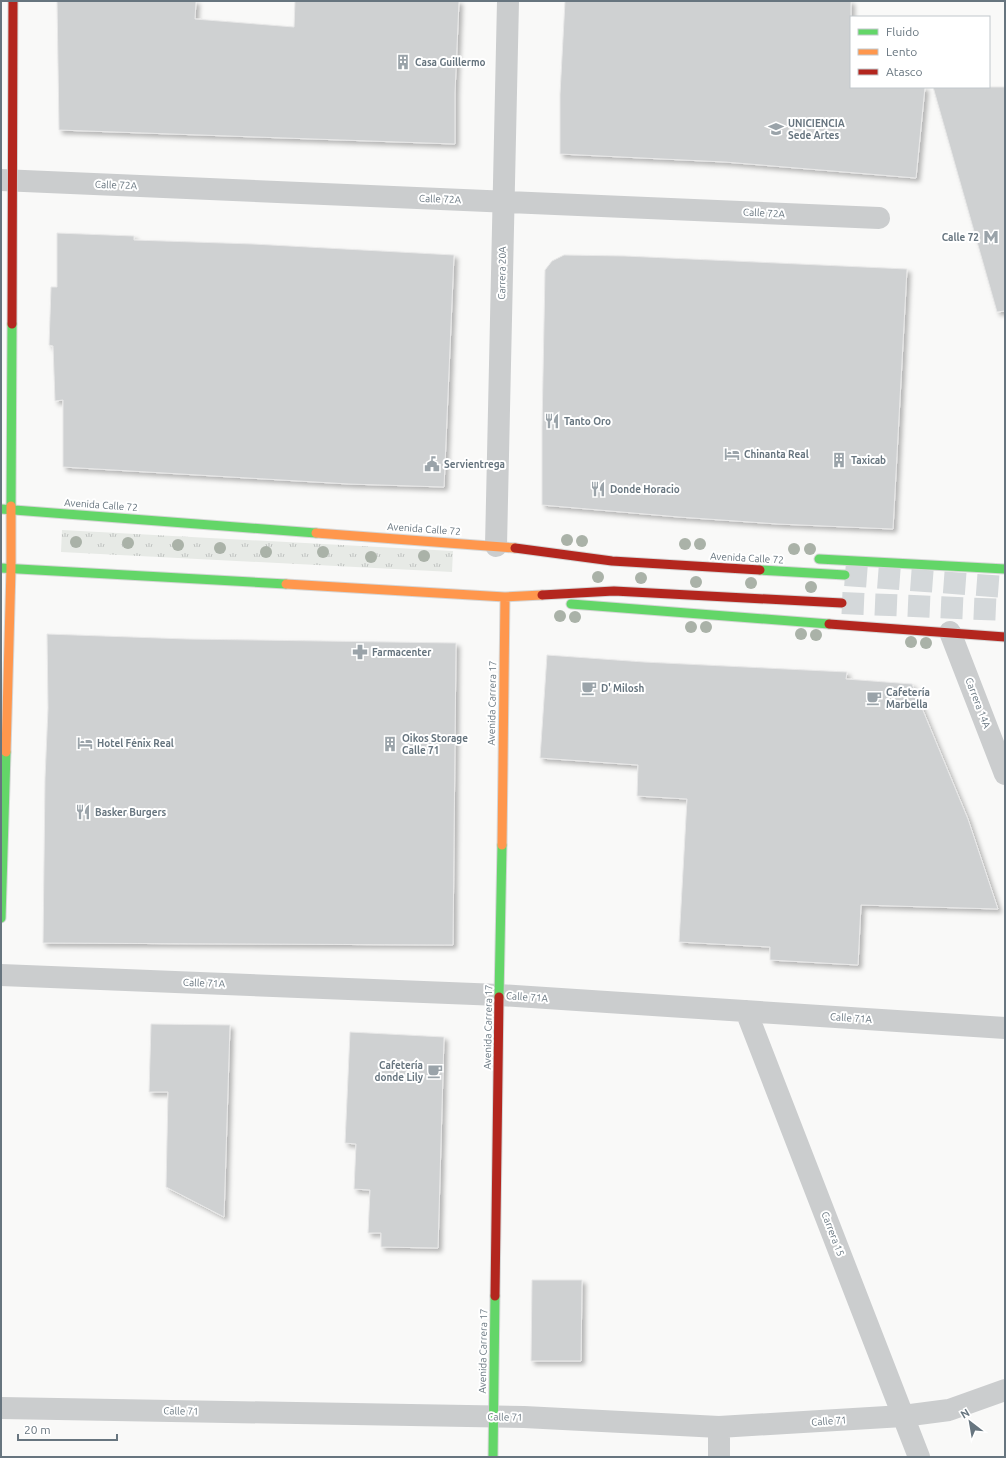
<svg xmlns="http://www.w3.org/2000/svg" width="1006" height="1458" font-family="Ubuntu,sans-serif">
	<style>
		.grass { fill: url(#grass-tufts) }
		.building { fill: #cfd1d2; stroke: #e8e8e8; filter: url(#shadow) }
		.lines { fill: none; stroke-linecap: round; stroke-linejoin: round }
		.secondary-tunnel { stroke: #d4d8da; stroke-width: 22; stroke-dasharray: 22 11; stroke-linecap: butt }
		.fast-casing { stroke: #d5d6d6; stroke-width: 11 }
		.slow-casing { stroke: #d5d6d6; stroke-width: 11 }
		.jam-casing { stroke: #d5d6d6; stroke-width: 11 }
		.street { stroke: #cbcdce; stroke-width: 22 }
		.fast { stroke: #63d668; stroke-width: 9 }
		.slow { stroke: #ff974d; stroke-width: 9 }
		.jam { stroke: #b3261e; stroke-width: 9 }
		.tree { fill: #aab2a8 }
		.labels { text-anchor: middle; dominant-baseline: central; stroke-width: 4; stroke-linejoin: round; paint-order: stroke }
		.poi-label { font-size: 10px; font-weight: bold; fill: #67757f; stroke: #fff; text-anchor: start }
		.street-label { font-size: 10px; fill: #67757f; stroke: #fff }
	</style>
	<defs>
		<pattern id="grass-tufts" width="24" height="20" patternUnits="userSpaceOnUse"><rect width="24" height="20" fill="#e7eae6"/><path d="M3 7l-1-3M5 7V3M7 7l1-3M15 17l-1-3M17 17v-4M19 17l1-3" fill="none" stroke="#bfc2c0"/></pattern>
		<filter id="shadow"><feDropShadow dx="3.5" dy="3.5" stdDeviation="2" flood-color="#0004"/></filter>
	</defs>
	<rect width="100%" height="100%" fill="#f9f9f8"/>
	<path class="grass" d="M62 530 453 551 452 572 61 552Z"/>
	<path class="building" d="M57 1H196L195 19 294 27 295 1H459L455 92V144L59 130Z
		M565 1H851V87H925L916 178 725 162 560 154V94Z
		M933 87H1005V311L997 312Z
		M57 233 134 236V240L253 244 454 255 444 487 349 484 63 467V400L55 401 53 346 49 345 51 287H57Z
		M564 255 625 256 907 269 893 529 778 524 679 517 542 505V427L545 270 552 261Z
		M47 634 187 639 456 643 453 945 43 943 45 778 48 708Z
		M547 655 644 662 847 672 846 679 912 684 968 819 998 909 861 905 858 965 770 960V947L679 942 687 799 637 796 638 765 540 758Z
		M151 1024 230 1025 224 1217 166 1187 168 1092H149Z
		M350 1032 444 1037 438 1248 381 1247V1233H368L370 1190 354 1189 356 1144 345 1143Z
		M532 1280H582L581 1361H531Z"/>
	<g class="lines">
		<path class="secondary-tunnel" d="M845 575 1005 587
			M842 603 1005 610"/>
		<g class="fast-casing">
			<path id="fast" d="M11 506 12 324
				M1 509 316 533
				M819 559 1005 569
				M1 568 286 584
				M760 570 845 575
				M571 604 829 624
				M1 918 6 752
				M499 997 502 845
				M493 1457 495 1296"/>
		</g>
		<g class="slow-casing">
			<path id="slow" d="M316 533 515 548
				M286 584 505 597 542 595
				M6 752 11 568V506
				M502 845 505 597"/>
		</g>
		<g class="jam-casing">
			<path id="jam" d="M12 324 13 1
				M515 548 612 561 760 570
				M542 595 614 591 842 603
				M829 624 1005 637
				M495 1296 499 997"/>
		</g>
		<path class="street" d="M1 180 879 218
			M496 546 508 1
			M950 632 1005 774
			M1 975 499 995 1005 1028
			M746 1011 919 1457
			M1 1408 524 1417 719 1427 903 1416 949 1410 1005 1390
			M719 1457V1427"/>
		<use href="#fast" class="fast"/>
		<use href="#slow" class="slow"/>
		<use href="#jam" class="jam"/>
	</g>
	<g class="tree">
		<circle cx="567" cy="540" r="6"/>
		<circle cx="582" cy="541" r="6"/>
		<circle cx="76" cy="542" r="6"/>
		<circle cx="128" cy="543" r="6"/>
		<circle cx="685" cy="544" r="6"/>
		<circle cx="700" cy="544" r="6"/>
		<circle cx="178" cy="545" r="6"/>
		<circle cx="220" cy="548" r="6"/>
		<circle cx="794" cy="549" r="6"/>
		<circle cx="810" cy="549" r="6"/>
		<circle cx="266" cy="552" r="6"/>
		<circle cx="323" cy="552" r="6"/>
		<circle cx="424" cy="556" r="6"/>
		<circle cx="371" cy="557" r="6"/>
		<circle cx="598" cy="577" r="6"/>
		<circle cx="641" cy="578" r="6"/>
		<circle cx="696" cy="582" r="6"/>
		<circle cx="751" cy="583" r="6"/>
		<circle cx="811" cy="587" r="6"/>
		<circle cx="560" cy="616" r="6"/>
		<circle cx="575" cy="617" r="6"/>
		<circle cx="691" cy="627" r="6"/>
		<circle cx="706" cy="627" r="6"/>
		<circle cx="801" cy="634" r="6"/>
		<circle cx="816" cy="635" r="6"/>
		<circle cx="911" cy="642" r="6"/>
		<circle cx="926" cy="643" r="6"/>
	</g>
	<defs>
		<g id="building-bare" transform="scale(1.2)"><path d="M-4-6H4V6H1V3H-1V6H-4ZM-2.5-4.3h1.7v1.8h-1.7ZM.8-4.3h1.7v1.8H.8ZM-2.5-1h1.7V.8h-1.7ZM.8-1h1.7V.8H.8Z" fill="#9aa3a9" stroke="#fff" stroke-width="2.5" paint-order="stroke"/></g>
		<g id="university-bare" transform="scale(1.2)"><path d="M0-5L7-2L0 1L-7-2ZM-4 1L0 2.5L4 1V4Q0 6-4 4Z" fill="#9aa3a9" stroke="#fff" stroke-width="2.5" paint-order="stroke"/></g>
		<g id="metro-bare" transform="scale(1.2)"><path d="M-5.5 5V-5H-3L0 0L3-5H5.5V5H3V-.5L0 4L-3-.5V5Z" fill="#9aa3a9" stroke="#fff" stroke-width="2.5" paint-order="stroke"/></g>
		<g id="restaurant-bare" transform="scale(1.2)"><path d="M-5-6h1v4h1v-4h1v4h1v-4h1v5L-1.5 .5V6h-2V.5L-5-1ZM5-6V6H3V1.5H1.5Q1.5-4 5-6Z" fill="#9aa3a9" stroke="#fff" stroke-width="2.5" paint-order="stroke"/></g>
		<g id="hotel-bare" transform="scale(1.2)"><path d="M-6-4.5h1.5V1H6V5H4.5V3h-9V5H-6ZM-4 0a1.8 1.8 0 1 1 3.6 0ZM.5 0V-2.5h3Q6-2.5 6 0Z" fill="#9aa3a9" stroke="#fff" stroke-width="2.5" paint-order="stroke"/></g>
		<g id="civic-bare" transform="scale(1.2)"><path d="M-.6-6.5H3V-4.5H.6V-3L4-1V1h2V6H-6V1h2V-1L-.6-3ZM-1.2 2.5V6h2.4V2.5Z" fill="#9aa3a9" stroke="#fff" stroke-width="2.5" paint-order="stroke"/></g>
		<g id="pharmacy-bare" transform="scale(1.2)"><path d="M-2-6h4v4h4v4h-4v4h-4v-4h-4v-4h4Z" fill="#9aa3a9" stroke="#fff" stroke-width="2.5" paint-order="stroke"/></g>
		<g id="cafe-bare" transform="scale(1.2)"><path d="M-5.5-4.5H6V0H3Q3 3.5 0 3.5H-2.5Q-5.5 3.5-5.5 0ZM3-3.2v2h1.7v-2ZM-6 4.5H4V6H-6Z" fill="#9aa3a9" stroke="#fff" stroke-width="2.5" paint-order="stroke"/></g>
	</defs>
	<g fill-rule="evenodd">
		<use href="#building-bare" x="403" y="62"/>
		<use href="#university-bare" x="776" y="129"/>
		<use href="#metro-bare" x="991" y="237"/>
		<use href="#restaurant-bare" x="552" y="421"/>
		<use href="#hotel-bare" x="732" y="454"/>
		<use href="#building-bare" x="839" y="460"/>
		<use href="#civic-bare" x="432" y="464"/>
		<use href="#restaurant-bare" x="598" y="489"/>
		<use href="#pharmacy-bare" x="360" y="652"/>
		<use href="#cafe-bare" x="589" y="688"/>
		<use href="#cafe-bare" x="874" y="698"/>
		<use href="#hotel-bare" x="85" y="743"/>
		<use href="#building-bare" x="390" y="744"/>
		<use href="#restaurant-bare" x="83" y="812"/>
		<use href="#cafe-bare" x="435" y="1071"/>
	</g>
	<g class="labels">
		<g class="poi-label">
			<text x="415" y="62">Casa Guillermo</text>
			<text x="788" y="123">UNICIENCIA<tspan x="788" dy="12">Sede Artes</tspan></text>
			<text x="979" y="237" text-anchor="end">Calle 72</text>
			<text x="564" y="421">Tanto Oro</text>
			<text x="744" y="454">Chinanta Real</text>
			<text x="851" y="460">Taxicab</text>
			<text x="444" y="464">Servientrega</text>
			<text x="610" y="489">Donde Horacio</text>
			<text x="372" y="652">Farmacenter</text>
			<text x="601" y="688">D' Milosh</text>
			<text x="886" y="692">Cafetería<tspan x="886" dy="12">Marbella</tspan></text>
			<text x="402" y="738">Oikos Storage<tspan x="402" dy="12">Calle 71</tspan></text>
			<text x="97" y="743">Hotel Fénix Real</text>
			<text x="95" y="812">Basker Burgers</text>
			<text x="423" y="1065" text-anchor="end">Cafetería<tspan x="423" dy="12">donde Lily</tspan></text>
		</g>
		<g class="street-label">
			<text transform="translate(116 185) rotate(2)">Calle 72A</text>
			<text transform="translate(440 199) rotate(2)">Calle 72A</text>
			<text transform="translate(764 213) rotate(3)">Calle 72A</text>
			<text transform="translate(502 273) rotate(-89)">Carrera 20A</text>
			<text transform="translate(101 505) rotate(4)">Avenida Calle 72</text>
			<text transform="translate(424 529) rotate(4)">Avenida Calle 72</text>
			<text transform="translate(747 558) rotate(3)">Avenida Calle 72</text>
			<text transform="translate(492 703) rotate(-89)">Avenida Carrera 17</text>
			<text transform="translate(978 703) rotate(69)">Carrera 14A</text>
			<text transform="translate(204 983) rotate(2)">Calle 71A</text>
			<text transform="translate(527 997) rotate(4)">Calle 71A</text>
			<text transform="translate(851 1018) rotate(4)">Calle 71A</text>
			<text transform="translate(488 1027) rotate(-89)">Avenida Carrera 17</text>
			<text transform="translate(833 1234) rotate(69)">Carrera 15</text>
			<text transform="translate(483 1351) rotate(-89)">Avenida Carrera 17</text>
			<text transform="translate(181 1411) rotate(1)">Calle 71</text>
			<text transform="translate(505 1417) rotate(1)">Calle 71</text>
			<text transform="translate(829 1421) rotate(-4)">Calle 71</text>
		</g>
	</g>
	<rect width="1006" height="1458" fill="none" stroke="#67757f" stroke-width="4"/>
	<rect x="850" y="16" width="140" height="72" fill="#ffffff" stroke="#c2c8cc"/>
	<rect x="858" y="29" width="20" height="6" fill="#63d668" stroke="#c2c8cc"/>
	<text x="886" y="36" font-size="12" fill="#67757f">Fluido</text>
	<rect x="858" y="49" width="20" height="6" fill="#ff974d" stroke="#c2c8cc"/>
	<text x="886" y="56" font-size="12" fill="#67757f">Lento</text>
	<rect x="858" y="69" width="20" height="6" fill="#b3261e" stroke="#c2c8cc"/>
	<text x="886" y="76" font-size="12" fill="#67757f">Atasco</text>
	<g transform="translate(970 1422) rotate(329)" stroke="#ffffff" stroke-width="3" paint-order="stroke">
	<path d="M0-3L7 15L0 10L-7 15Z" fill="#67757f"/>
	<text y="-6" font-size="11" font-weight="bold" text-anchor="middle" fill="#67757f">N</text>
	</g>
	<path d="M18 1434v6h99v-6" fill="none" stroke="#67757f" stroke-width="2"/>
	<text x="24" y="1434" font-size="12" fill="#67757f" stroke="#ffffff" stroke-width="3" paint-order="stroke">20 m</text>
</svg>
